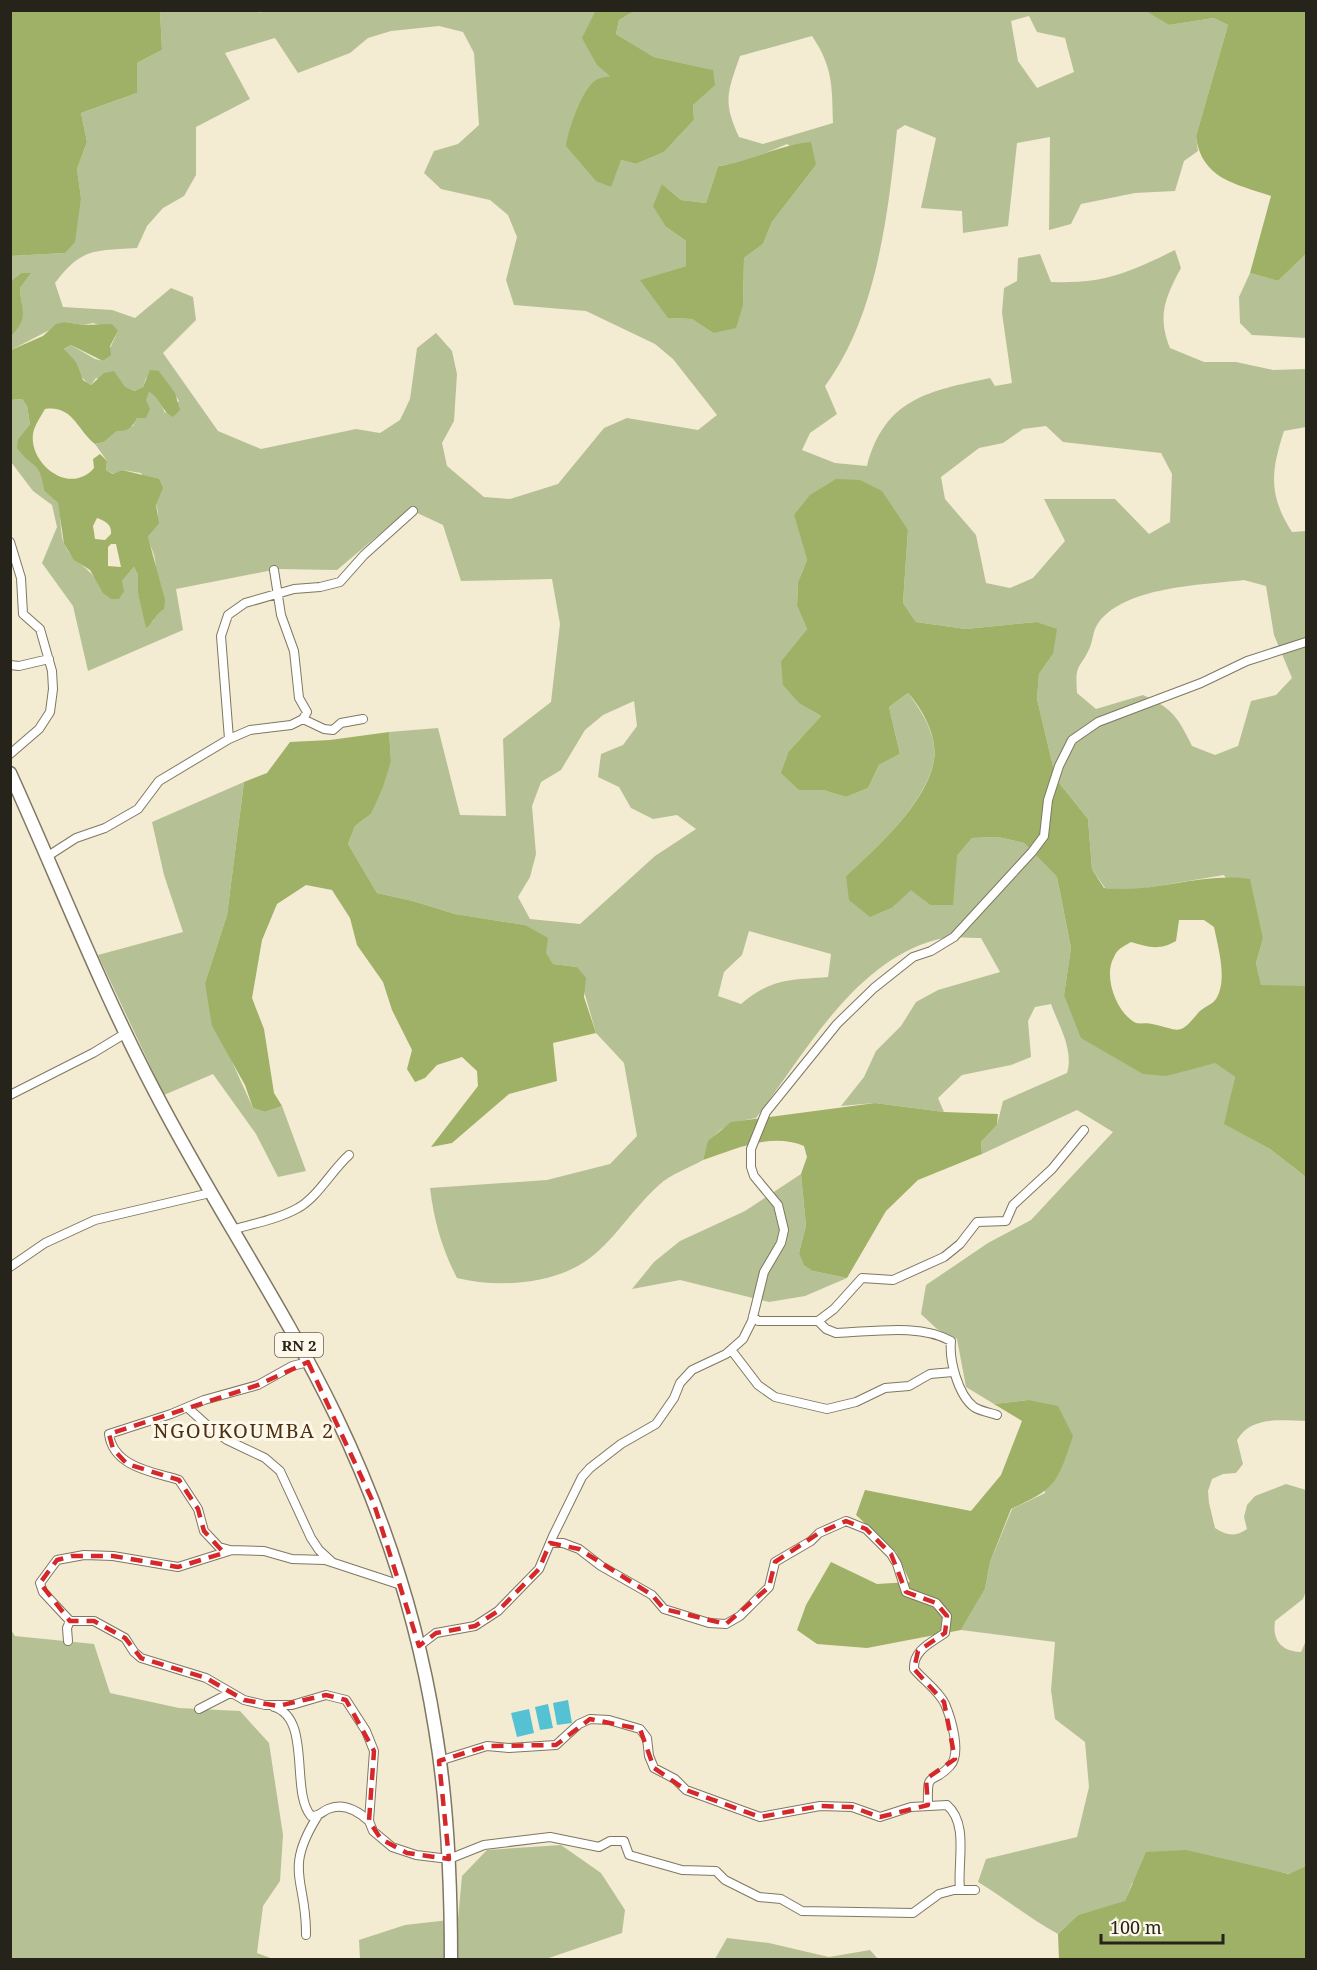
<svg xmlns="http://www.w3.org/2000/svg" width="1317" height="1970" font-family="'Noto Serif',serif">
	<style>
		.green { fill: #b5c195; fill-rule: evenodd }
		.forest { fill: #9eb166; fill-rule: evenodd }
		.water { fill: #55c2d4 }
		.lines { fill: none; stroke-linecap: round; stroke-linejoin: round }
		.street-casing { stroke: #7f7761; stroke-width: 10 }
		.primary-casing { stroke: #7f7761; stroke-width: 15 }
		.street { stroke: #fff; stroke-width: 8 }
		.primary { stroke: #fff; stroke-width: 12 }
		.marked { fill: none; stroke: #d62828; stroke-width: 4.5; stroke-dasharray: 12 8; stroke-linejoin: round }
		.labels { text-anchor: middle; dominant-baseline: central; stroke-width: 6; stroke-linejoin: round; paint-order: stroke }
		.shield { fill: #fef8ea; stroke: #676358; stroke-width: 1.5 }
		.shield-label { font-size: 15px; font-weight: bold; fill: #26231a }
		.quarter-label { font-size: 20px; letter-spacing: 1.5px; fill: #4c3011; stroke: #fef8ea }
	</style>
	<rect width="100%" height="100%" fill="#f4ebd3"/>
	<path class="green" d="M259 10 260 13 263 10 596 11 583 38 611 76 621 160 636 164 664 152 694 120 693 105 712 70 654 57 616 34 619 20 633 12 1146 10 1169 25 1214 18 1228 25 1196 136 1198 151 1184 161 1175 191 1135 193 1081 204 1071 224 1049 230 1050 137 1017 143 1008 226 963 233 962 211 921 208 936 138 905 125 897 130C888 214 877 316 825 386L837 414 810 433 802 450 835 463 867 466C885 398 929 391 990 378L995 386 1012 383 1002 313 1004 288 1017 281 1018 258 1040 254 1051 282C1104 284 1128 273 1175 250L1181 268C1165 298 1157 316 1170 348L1204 362H1236L1273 370 1306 369V427L1284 431C1271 471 1268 495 1292 532L1306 531V986H1261L1256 963 1263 939 1224 875 1128 891 1105 888 1092 869 1088 819 1056 779 1037 699 1039 674 1053 654 1036 622 966 629 916 622 903 603 908 530 794 514 807 560 798 582 797 606 807 629 781 661 800 704 821 716 789 751 799 790H823L846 797 868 788 879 765 900 754 889 707 908 693C921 710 938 736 934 760 927 801 877 849 846 876L893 907 911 889 930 905 957 856 972 838 998 837 1024 843 1057 877 1071 948 1064 995 1167 1076 1214 1062 1235 1077 1225 1124 1270 1149 1306 1177V1421C1281 1421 1252 1415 1237 1440L1243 1464 1236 1473 1223 1474 1212 1479 1208 1491 1209 1503 1215 1528C1227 1536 1235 1537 1247 1529L1244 1517 1247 1505 1255 1496 1286 1484 1306 1490V1591L1303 1599 1275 1621C1272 1641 1282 1651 1301 1652L1306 1641V1866L1290 1874 1239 1864 1132 1883 1125 1902 1078 1915 1058 1934C1030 1919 1005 1898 978 1882L986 1859 1077 1837 1089 1787 1085 1742 1055 1719 1051 1690 1055 1642 961 1630 985 1589 990 1562 1012 1509 1045 1493 1028 1400 994 1404 966 1387 957 1339 937 1329 921 1314 926 1285 988 1243 1031 1220 1113 1132 1077 1110 982 1154 981 1142 997 1125 1003 1101 1067 1073C1074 1050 1059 1026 1051 1004L1035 1007 1028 1021 1031 1057 1011 1065 962 1075 938 1098 944 1112 875 1103 841 1106 864 1077 876 1051 901 1026 916 1002 938 990 1000 972 981 938C967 938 949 936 935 940 853 963 804 1055 756 1118 727 1123 711 1129 703 1160 689 1168 671 1174 659 1185 634 1207 616 1238 590 1258 555 1285 498 1288 457 1278 442 1249 434 1221 430 1188L547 1180 610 1164 637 1136 624 1063 596 1033 577 967 553 964 525 925 455 914 413 901 377 893 348 844 355 826 371 814 391 761 389 732 438 728 460 815 506 816 503 739 551 702 560 624 552 579 461 581 443 525 413 511 401 516 337 570 278 569 176 589 183 630 88 671 73 606 42 563 57 527 52 505 33 491 11 462V400L22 399 27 406 30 424 18 439 29 460 37 465 42 472 44 491 58 503C62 516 59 534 65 546 73 563 91 567 99 585L122 581 134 567 138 575V594L153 622C159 604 158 574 154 555 152 548 149 544 148 537 168 512 153 499 141 473L122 470 114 474 106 470 107 461 95 444 104 442 117 431 133 426 149 392 158 396 165 413 179 401 159 371 146 378 143 387 134 391 96 378 91 385C77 377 76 362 63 350L71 345 95 359 104 361 118 331 93 323 84 325 65 322 11 350 10 336C29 317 21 311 20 288L30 274 21 273 11 281V256L65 253 81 198 77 169 87 142 81 113 137 93V63L162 50 160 11ZM1029 16 1037 32 1065 38 1074 72 1037 88 1018 61 1011 21ZM439 26 463 32 474 53 479 125 458 144 434 151 424 173 441 189 490 200 508 215 517 237 506 280 514 305 586 311 655 344 673 359 717 415 698 430 627 418 604 428 558 484 510 499 484 497 447 466 442 443 454 421 457 374 452 351 436 333 417 348 410 399 400 420 380 433 356 429 261 449 218 431 163 353 196 320 193 297 171 288 135 318 112 310 63 307 55 283C82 247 95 251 137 248L147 226 163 208 184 196 196 175V127L250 99 225 53 275 38 298 73 350 53 368 38 391 31ZM812 36C833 67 832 86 833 123L763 144 739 137C722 101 728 91 740 56ZM787 144 816 165 772 222 763 244 744 258 743 305 713 333 692 319 669 318 641 280 686 266V241L666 227 662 184 681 200 706 203 718 166 744 162ZM1046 426 1063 442 1161 453 1172 474 1170 522 1149 534 1115 499H1044L1065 541 1033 578 1010 588 986 583 976 535 945 499 941 477 979 448 1003 443 1023 429ZM1244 580 1266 586 1274 635 1292 678 1276 695 1251 701 1238 746 1215 755 1192 746C1178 717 1172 708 1143 695L1096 709 1077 693C1075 661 1079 672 1090 647 1093 640 1093 631 1097 625 1122 586 1203 585 1244 580ZM634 701 637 726 623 745 601 754 598 777 619 787 631 808 653 819 677 815 696 829 655 856 580 924 530 919 518 897 530 877 536 854 532 806 541 782 561 770 585 730 603 715ZM749 931 831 954 828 977C790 980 772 978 741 1004L718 996 724 972 742 955Z
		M1306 254V338L1252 335 1240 323 1239 297 1250 273 1278 281Z
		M244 782 227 915 205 983 233 1064 253 1108 265 1112 282 1106 306 1171 278 1177 256 1134 213 1074 164 1095 98 955 183 932 164 875 152 822Z
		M801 1174 806 1226 799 1253 813 1271 847 1278 805 1296 769 1302 680 1280 632 1289 654 1262 680 1241 745 1211Z
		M10 1629 15 1636 94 1644 110 1693 179 1708 240 1711 269 1743 283 1835 280 1881 263 1906 257 1953 273 1959H11Z
		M561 1845 601 1873 625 1910 622 1933 546 1959H360L359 1940 405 1925 458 1919 462 1876 487 1850Z
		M727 1938 769 1943 829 1957 870 1950 878 1959H715Z"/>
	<path class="forest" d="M11 10 160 11 162 50 137 63V93L81 113 87 142 77 169 81 198 75 242 65 253 11 256Z
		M596 10 653 11 633 12 619 20 616 34 654 57 713 70 715 85 693 105 694 120 664 152 636 164 621 160 611 187 596 181 566 146C568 130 582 89 596 80 599 78 606 77 610 76L597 65 582 38Z
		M1146 11H1306V254L1278 281 1250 273 1271 196C1236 184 1201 179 1196 136L1228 25 1214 18 1169 25Z
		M811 142 816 165 772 222 763 244 744 258 743 305 736 328 713 333 692 319 668 318 640 280 686 266V241L666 227 653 206 662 184 681 200 706 203 718 166C750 162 778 145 811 142Z
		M21 273H31L20 288C21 312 30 316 11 336V281Z
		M65 322 84 325 112 324 118 331 110 346 111 355 103 361 71 345 64 349 76 362 83 380 91 385 104 373 114 371 125 387 134 391 143 387 150 370 159 371 175 393 180 410 173 417C161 411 161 398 149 392L146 400 150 409 146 418H137C132 428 128 431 117 431L104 442 95 444C77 430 73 405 45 409 41 416 34 426 33 434 29 464 70 496 94 468L93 459 100 454 107 461 106 470 113 474 122 470 159 479 163 488 156 505 159 523 148 537 165 600 164 609C155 614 154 622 146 628L138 593V575L134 567 122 581 124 591 119 599H111L103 593 90 570 74 560 64 544 58 503 44 491C40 459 33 470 17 448L18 439 30 424 27 406 22 399 11 400V350L43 336 56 324ZM97 518C105 521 112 524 111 534L105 540 95 539 93 526ZM111 544H116L121 567 108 566V547Z
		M836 479 860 480 882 491 908 530 903 603 916 622 966 629 1036 622 1057 629 1053 654 1039 674 1037 699 1056 779 1088 819 1092 869 1104 888C1154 894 1201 872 1250 879L1263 939 1256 963 1261 985 1306 986V1177L1270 1149 1224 1124 1235 1077 1215 1063 1167 1076 1143 1074 1081 1038 1064 995 1071 948 1057 877 1024 843 998 837 972 838 957 856 953 905H930L911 890 893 907 870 917 849 900 846 876C876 849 928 801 934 760 938 737 922 708 908 693L889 707 900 754 879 765 868 788 846 797 823 790H799L781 773 789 751 821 716 800 704 783 685 781 661 807 629 797 606 798 582 807 560 794 515 810 495ZM1179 920H1204L1214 927C1218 947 1228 980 1216 999 1212 1005 1203 1007 1198 1013 1178 1038 1179 1029 1152 1024 1146 1022 1140 1025 1134 1022 1116 1011 1103 976 1114 957 1117 949 1124 946 1131 942 1148 947 1159 951 1176 941Z
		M389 732 391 761 383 787 371 814 355 826 348 844 377 893 413 901 455 914 525 925 548 938 546 953 553 964 577 967 586 978 584 997 596 1033 553 1043 557 1081 509 1094 452 1143 431 1147 478 1086 477 1071 462 1057 437 1065 425 1078 415 1082 407 1069 412 1050 392 1010 383 982 357 945 350 918 332 890 306 885 277 904 262 940 252 998 264 1029 274 1093 282 1106 265 1112 253 1108 245 1085 212 1026 205 983 227 915 244 782 267 773 290 742 330 740Z
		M875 1103 944 1112 998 1114 997 1125 981 1142 982 1154 918 1180 886 1211 847 1278 813 1271 804 1265 799 1253 806 1226 801 1174 807 1157 804 1146C771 1132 735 1149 703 1160L708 1141 731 1122Z
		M1028 1400 1058 1406 1073 1436C1057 1483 1057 1488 1011 1509L990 1562 985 1589 961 1630 867 1648 817 1644 797 1630 806 1605 831 1562 877 1584 910 1582 896 1552 856 1515 865 1490 971 1511 1001 1475 1022 1421 994 1404Z
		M1186 1850 1289 1874 1306 1866V1959H1059L1058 1934 1078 1915 1125 1901 1146 1852Z"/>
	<path class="water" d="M568 1700 572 1723 557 1725 553 1703Z
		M548 1704 553 1728 540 1730 535 1707Z
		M529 1709 534 1733 517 1737 511 1713Z"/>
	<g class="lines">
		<g class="street-casing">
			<path id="street" d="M10 542 21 578 23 614 40 629 52 671 53 689 50 712 39 729 10 754
				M10 665 19 666 49 659
				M303 719 324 729 333 730 341 723 363 719
				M229 739 221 636 228 615 245 603 294 589 320 587 340 582 364 555 413 511
				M48 856 76 838 105 828 138 809 159 781 229 739 250 730 291 725 303 719 307 712 299 698 294 651 281 615 274 570
				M10 1095 93 1053 126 1033
				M231 1230C252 1224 279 1219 298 1208 317 1198 332 1170 349 1155
				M10 1267 45 1243 95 1220 210 1193
				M753 1316 758 1321H818L834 1309 862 1278 893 1280 944 1257 960 1244 977 1222 1006 1221 1013 1205 1052 1169 1084 1130
				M818 1321 826 1329 836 1333C871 1332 920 1323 951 1341 949 1360 958 1395 974 1407 980 1411 991 1413 997 1415
				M732 1351 758 1385 775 1397 827 1409 856 1402 885 1388 909 1386 930 1374 953 1372
				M308 1362 292 1366 258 1385 204 1400 171 1414 109 1434C113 1467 153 1472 179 1480L198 1509 204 1531 219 1547 230 1550 264 1551 292 1559 325 1560 401 1585
				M188 1408 209 1427 227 1440 265 1458 280 1471 311 1538 319 1550 332 1562
				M550 1543H563L579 1549 601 1566 652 1595 664 1609 709 1623 726 1624 740 1616 769 1587 775 1562 811 1541 819 1533 846 1521 866 1529 891 1554 897 1564 906 1592 936 1603 947 1616 945 1633C931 1643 913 1650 914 1669 923 1680 939 1691 945 1704 951 1718 962 1754 950 1766 931 1787 927 1767 928 1805
				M70 1621H94L125 1638 134 1652 141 1658 206 1678 244 1700 265 1705H292L326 1695 346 1700 366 1731 374 1751 369 1821 373 1831 392 1847 416 1855 449 1859 484 1845 550 1837 599 1847 610 1841H624L629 1855 682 1870 716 1871 725 1880 759 1897 781 1899 802 1911 913 1913 939 1894 954 1890H975
				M70 1621 43 1592 40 1583 57 1560 84 1555 113 1556 178 1567 229 1551
				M68 1641 67 1628 70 1621
				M419 1646 436 1633 475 1626 498 1611 539 1569 553 1536 582 1477 590 1468 621 1444 656 1424 674 1398 680 1383 692 1370 726 1354 743 1339 752 1321 764 1272 781 1243 784 1230 778 1205 754 1176 751 1167V1149L766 1112 837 1024 874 988 913 957 931 951 954 937 1032 852 1044 836 1048 800 1059 766 1072 740 1098 722 1201 683 1247 661 1306 642
				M274 1707C312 1718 290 1792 311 1816 319 1817 321 1812 328 1809 344 1802 358 1811 369 1821
				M199 1709 230 1693
				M439 1761 487 1746 509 1748 556 1745 579 1724 590 1719 609 1720 640 1729 647 1738 649 1756 654 1768 675 1779 686 1790 760 1817 820 1806 852 1807 880 1817 911 1807 947 1805C969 1824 957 1863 960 1890
				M306 1935C307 1880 283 1872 317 1817"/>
		</g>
		<g class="primary-casing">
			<path id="primary" d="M10 773C58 879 100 987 154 1090 211 1201 282 1304 336 1416 383 1514 418 1621 435 1728 448 1804 451 1883 451 1960"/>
		</g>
		<use href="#street" class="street"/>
		<use href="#primary" class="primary"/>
	</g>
	<path class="marked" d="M308 1362 374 1504 419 1646 436 1633 475 1626 498 1611 539 1569 550 1543 579 1549 652 1595 664 1609 726 1624 769 1587 775 1562 819 1533 846 1521 866 1529 891 1554 906 1592 936 1603 947 1616 945 1633 918 1651 914 1669 944 1702 955 1759 926 1779 928 1805 880 1817 852 1807 820 1806 760 1817 686 1790 654 1768 640 1729 590 1719 556 1745 487 1746 439 1761 449 1859 407 1853 381 1839 369 1821 374 1751 346 1700 326 1695 278 1706 244 1700 206 1678 141 1658 125 1638 94 1621H70L40 1583 57 1560 72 1556H113L178 1567 224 1553 204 1531 198 1509 179 1480 127 1464 113 1449 109 1434 258 1385Z"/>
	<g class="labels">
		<rect class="shield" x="275" y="1333" width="48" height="24" rx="4.5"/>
		<g class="shield-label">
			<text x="299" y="1345">RN 2</text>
		</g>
		<g class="quarter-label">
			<text x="244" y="1430">NGOUKOUMBA 2</text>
		</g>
	</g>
	<rect width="1317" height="1970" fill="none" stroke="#26231a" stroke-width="24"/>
	<path d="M1101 1934v9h122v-9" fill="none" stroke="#26231a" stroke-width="3"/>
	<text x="1110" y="1934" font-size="18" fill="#26231a" stroke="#fef8ea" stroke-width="4.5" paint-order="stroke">100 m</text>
</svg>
